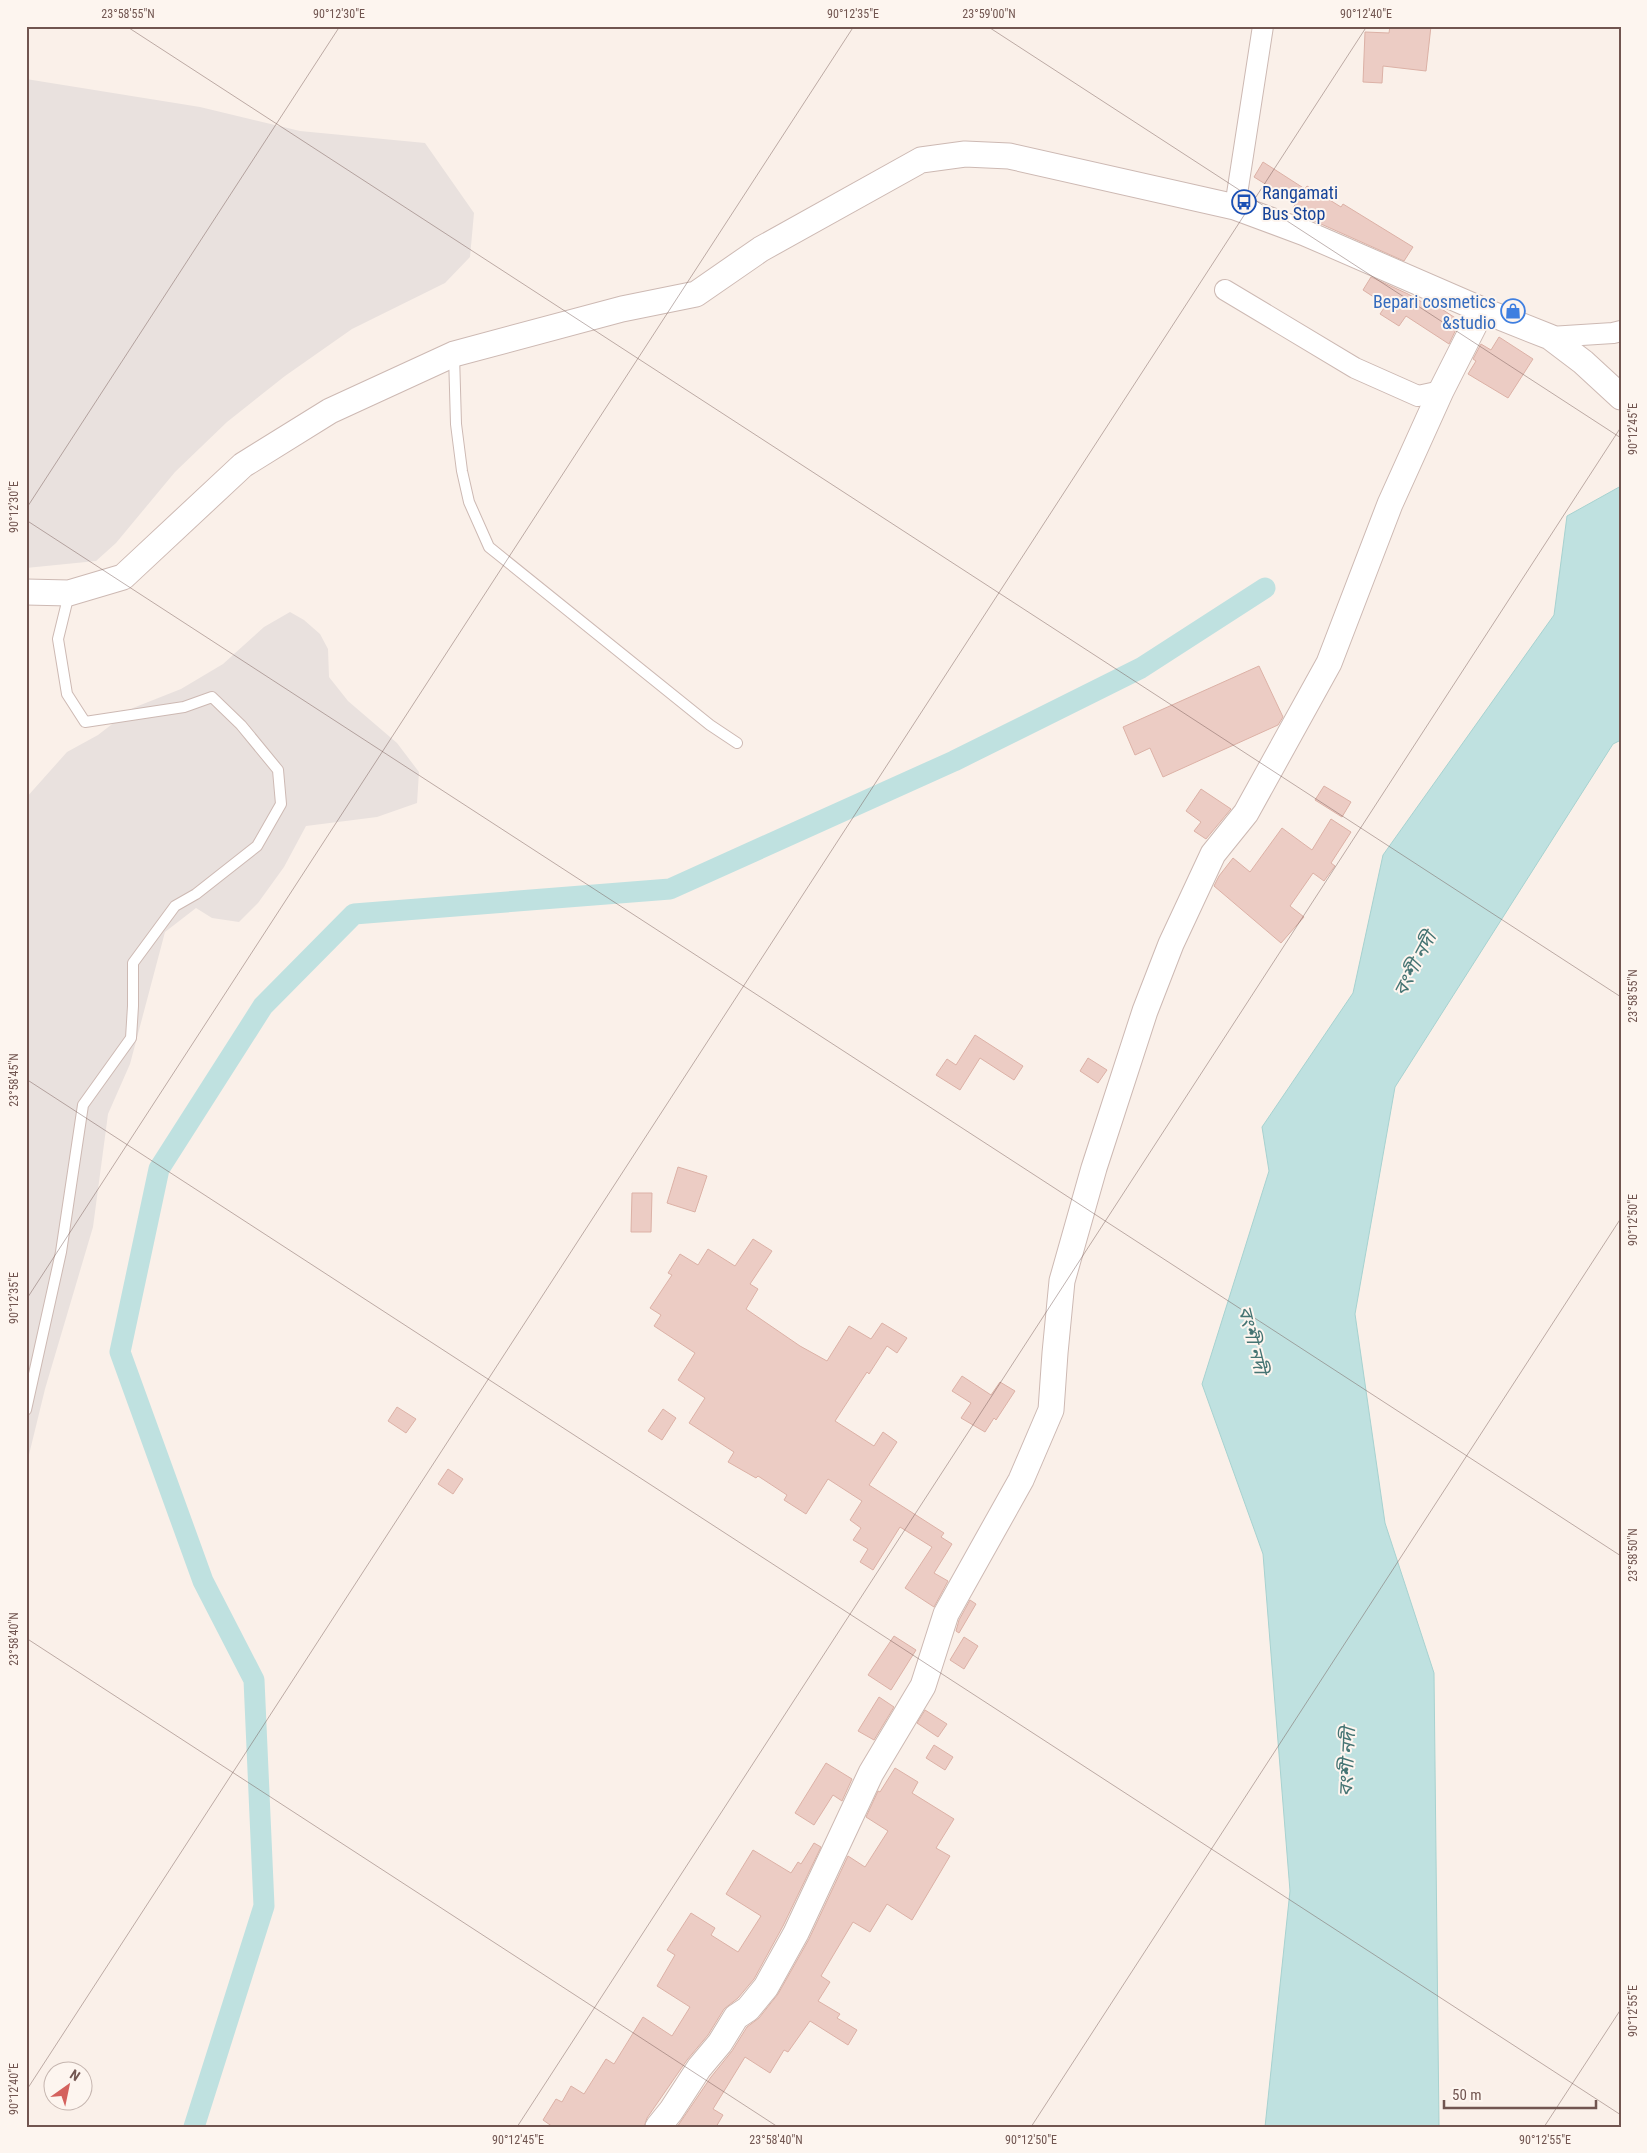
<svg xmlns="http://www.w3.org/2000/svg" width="1647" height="2153" font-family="'Roboto Condensed','Noto Sans Bengali',sans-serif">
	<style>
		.industrial { fill: #e9e1de }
		.water { fill: #bfe1e0; stroke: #a7d2d0 }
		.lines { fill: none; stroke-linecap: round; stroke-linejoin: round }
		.canal { stroke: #bfe1e0; stroke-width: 21 }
		.building { fill: #ecccc4; stroke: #dcb1a6 }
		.service-casing { stroke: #cdb9b3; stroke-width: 12 }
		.minor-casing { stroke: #cdb9b3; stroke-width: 22 }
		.tertiary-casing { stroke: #cdb9b3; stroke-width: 27 }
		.service { stroke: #fff; stroke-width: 10 }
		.minor { stroke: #fff; stroke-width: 20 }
		.tertiary { stroke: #fff; stroke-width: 25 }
		.ticks { fill: none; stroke: #715550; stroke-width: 1; stroke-opacity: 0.45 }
		.labels { text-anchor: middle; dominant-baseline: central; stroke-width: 4; stroke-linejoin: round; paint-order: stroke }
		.transit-label { font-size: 18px; fill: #164399; stroke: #fdf5ef; text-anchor: start }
		.shop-label { font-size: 18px; fill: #366cbe; stroke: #fdf5ef; text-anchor: end }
		.water-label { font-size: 19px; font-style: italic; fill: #457473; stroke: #fdf5ef }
		.neatline { fill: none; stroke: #715550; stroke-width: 2 }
		.ticks-label { font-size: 12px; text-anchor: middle; fill: #715550 }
	</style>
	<rect width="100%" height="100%" fill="#faf0e9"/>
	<path class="industrial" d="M26 79 200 107 300 131 425 143 474 213 470 257 445 283 352 329 285 376 227 422 175 472 116 543 96 561 26 568Z
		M290 612 304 620 320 634 328 649 329 677 348 701 397 743 419 772 417 803 377 817 306 826 284 867 258 903 239 922 212 918 196 908 165 932 130 1064 108 1114 93 1227 45 1389 26 1467V798L67 752 98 735 133 708 181 689 223 664 264 627Z"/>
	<path class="water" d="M1621 486V740L1613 744 1395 1087 1355 1314 1385 1523 1434 1673 1439 2127H1265L1290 1891 1263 1554 1202 1384 1269 1171 1262 1127 1353 993 1383 855 1554 615 1567 516Z"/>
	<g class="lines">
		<path class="canal" d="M194 2127 264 1906 254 1680 203 1581 120 1352 159 1169 263 1006 354 914 670 889 954 761 1141 668 1265 588"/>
	</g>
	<path class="building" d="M1390 26H1431L1426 71 1383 66 1382 83 1363 82 1365 32 1389 33Z
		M1263 162 1305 189 1307 186 1341 207 1343 204 1413 247 1404 261 1312 220 1293 208 1296 203 1254 177Z
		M1371 277 1408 294 1422 302 1423 300 1437 306 1460 321 1449 344 1406 316 1399 326 1380 314 1386 305 1363 290Z
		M1499 337 1533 359 1508 398 1468 374 1476 361 1473 359 1481 344 1491 350Z
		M1259 666 1283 717 1278 725 1163 777 1150 748 1135 755 1123 727Z
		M1324 786 1351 802 1342 817 1315 800Z
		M1201 789 1231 809 1206 839 1194 831 1201 822 1186 811Z
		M1331 819 1351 832 1331 863 1335 866 1324 881 1313 873 1290 906 1304 917 1281 943 1214 886 1219 876 1233 858 1250 872 1282 828 1312 850Z
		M975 1035 1023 1066 1014 1080 980 1058 960 1090 936 1075 947 1059 956 1065Z
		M1088 1058 1107 1070 1098 1083 1080 1071Z
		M678 1167 707 1176 695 1212 667 1203Z
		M632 1193H652L651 1232H631Z
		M753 1239 772 1251 750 1284 758 1289 746 1309 800 1346 827 1361 849 1326 871 1339 882 1323 907 1338 897 1353 887 1346 869 1374 867 1372 835 1421 874 1446 883 1432 897 1442 869 1485 944 1533 941 1537 952 1544 934 1573 948 1581 934 1607 905 1588 932 1547 900 1527 873 1570 860 1562 868 1549 853 1540 861 1528 850 1520 862 1501 828 1479 806 1514 784 1500 787 1495 758 1476 756 1478 728 1462 734 1452 689 1423 705 1398 678 1380 695 1353 654 1326 661 1315 650 1308 672 1275 668 1273 680 1254 698 1265 708 1249 735 1266Z
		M962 1376 991 1395 1000 1382 1015 1391 996 1420 994 1418 985 1432 961 1418 971 1403 952 1391Z
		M397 1407 416 1419 406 1433 388 1421Z
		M663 1409 676 1418 662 1440 648 1431Z
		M448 1469 463 1479 453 1494 438 1484Z
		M970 1600 976 1604 959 1633 956 1631 959 1620Z
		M894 1636 916 1650 891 1690 868 1675Z
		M964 1637 978 1646 964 1669 950 1660Z
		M879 1697 894 1707 874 1740 858 1731Z
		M925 1710 947 1724 938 1737 917 1723Z
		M934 1745 953 1757 945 1770 926 1758Z
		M826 1763 852 1779 842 1801 833 1795 814 1825 795 1813Z
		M895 1768 918 1782 912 1793 954 1819 936 1848 950 1856 912 1920 887 1904 870 1932 853 1922 821 1976 830 1982 818 2001 840 2014 837 2018 857 2030 848 2045 810 2021 788 2052 784 2050 770 2073 745 2057 713 2109 723 2115 716 2127H677L711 2077 732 2051 747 2027 759 2018 778 1994 809 1939 848 1856 865 1867 888 1831 866 1817 878 1791 880 1792Z
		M814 1843 821 1847 783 1926 754 1979 738 1998 724 2009 708 2035 687 2060 647 2118 644 2127H553L543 2120 556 2099 562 2102 571 2086 584 2094 606 2059 614 2064 643 2017 672 2036 690 2007 657 1986 675 1955 667 1950 691 1913 715 1928 711 1935 738 1952 761 1916 726 1894 753 1850 791 1873 798 1862 801 1864Z"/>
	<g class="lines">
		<g class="service-casing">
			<path id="service" d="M454 355 456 424 462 471 469 502 489 547 710 725 737 743
				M26 1410 61 1252 83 1105 131 1038 133 1006V963L175 906 196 894 257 846 281 804 278 770 241 725 212 697 184 707 85 722 67 694 58 639 69 594"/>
		</g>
		<g class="minor-casing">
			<path id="minor" d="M1235 207 1263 26
				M1225 290 1355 368 1418 396 1441 391
				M1550 337 1613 333 1621 331"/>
		</g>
		<g class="tertiary-casing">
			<path id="tertiary" d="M26 592 69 593 123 577 243 465 330 411 454 354 622 309 696 294 761 249 921 160 965 154 1009 156 1235 207 1305 233 1482 310 1550 337 1583 362 1621 397
				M658 2127 671 2111 699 2068 720 2043 736 2017 748 2009 766 1987 796 1933 871 1773 923 1686 946 1614 1021 1480 1051 1410 1055 1353 1062 1281 1094 1168 1145 1011 1171 944 1213 854 1246 813 1329 663 1390 504 1441 391 1482 310"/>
		</g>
		<use href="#service" class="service"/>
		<use href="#minor" class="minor"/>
		<use href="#tertiary" class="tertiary"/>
	</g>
	<path class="ticks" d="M126 26 1621 997M987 26 1621 438M26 509 340 26M26 520 1621 1556M26 1079 1621 2115M26 1300 854 26M26 1638 778 2127M26 2091 1367 26M517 2127 1621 427M1031 2127 1621 1218M1544 2127 1621 2009"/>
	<defs>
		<g id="bus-ring" transform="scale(1.25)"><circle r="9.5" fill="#fdf5ef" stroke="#1a4fb4" stroke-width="1.5"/><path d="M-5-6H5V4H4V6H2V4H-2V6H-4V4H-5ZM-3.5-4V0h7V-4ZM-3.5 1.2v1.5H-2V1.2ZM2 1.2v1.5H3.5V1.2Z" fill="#1a4fb4"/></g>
		<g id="shop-ring" transform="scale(1.25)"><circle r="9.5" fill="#fdf5ef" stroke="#3f7fe0" stroke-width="1.5"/><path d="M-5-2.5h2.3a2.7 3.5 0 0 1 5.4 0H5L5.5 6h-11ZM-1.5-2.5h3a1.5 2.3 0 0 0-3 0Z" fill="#3f7fe0"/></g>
	</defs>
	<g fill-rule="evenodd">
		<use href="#bus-ring" x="1244" y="202"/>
		<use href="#shop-ring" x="1513" y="311"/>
	</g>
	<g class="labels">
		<g class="transit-label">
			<text x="1262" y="192">Rangamati<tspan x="1262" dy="21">Bus Stop</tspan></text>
		</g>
		<g class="shop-label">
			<text x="1496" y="301">Bepari cosmetics<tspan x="1496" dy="21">&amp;studio</tspan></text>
		</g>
		<g class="water-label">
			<text transform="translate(1415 964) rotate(-62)">বংশী নদী</text>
			<text transform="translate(1253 1340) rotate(76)">বংশী নদী</text>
			<text transform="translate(1347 1762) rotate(-87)">বংশী নদী</text>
		</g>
	</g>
	<rect width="1647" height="2153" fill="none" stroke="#fdf5ef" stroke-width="55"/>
	<g transform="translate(68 2086) rotate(33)"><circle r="24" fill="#fdf5ef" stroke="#c5b5af"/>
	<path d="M0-4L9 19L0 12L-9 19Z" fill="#d4625e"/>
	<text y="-8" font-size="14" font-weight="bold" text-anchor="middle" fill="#715550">N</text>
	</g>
	<path d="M1444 2100v8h152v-8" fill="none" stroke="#715550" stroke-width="2.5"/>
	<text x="1452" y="2100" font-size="15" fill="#715550" stroke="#fdf5ef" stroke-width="4" paint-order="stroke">50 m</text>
	<rect x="28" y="28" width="1592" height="2098" class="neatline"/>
	<g class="ticks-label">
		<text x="128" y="18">23°58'55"N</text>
		<text x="339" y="18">90°12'30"E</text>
		<text x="853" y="18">90°12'35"E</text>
		<text x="989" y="18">23°59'00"N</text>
		<text x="1366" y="18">90°12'40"E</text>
		<text transform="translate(1633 429) rotate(-90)" y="4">90°12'45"E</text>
		<text transform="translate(14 507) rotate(-90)" y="4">90°12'30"E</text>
		<text transform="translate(1633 996) rotate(-90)" y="4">23°58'55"N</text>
		<text transform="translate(14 1080) rotate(-90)" y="4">23°58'45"N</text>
		<text transform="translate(1633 1220) rotate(-90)" y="4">90°12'50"E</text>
		<text transform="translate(14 1298) rotate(-90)" y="4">90°12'35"E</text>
		<text transform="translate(1633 1555) rotate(-90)" y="4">23°58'50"N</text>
		<text transform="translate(14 1639) rotate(-90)" y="4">23°58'40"N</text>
		<text transform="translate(1633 2011) rotate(-90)" y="4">90°12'55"E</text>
		<text transform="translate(14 2089) rotate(-90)" y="4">90°12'40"E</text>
		<text x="518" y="2144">90°12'45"E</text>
		<text x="776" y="2144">23°58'40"N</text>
		<text x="1031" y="2144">90°12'50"E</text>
		<text x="1545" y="2144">90°12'55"E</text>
	</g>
</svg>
